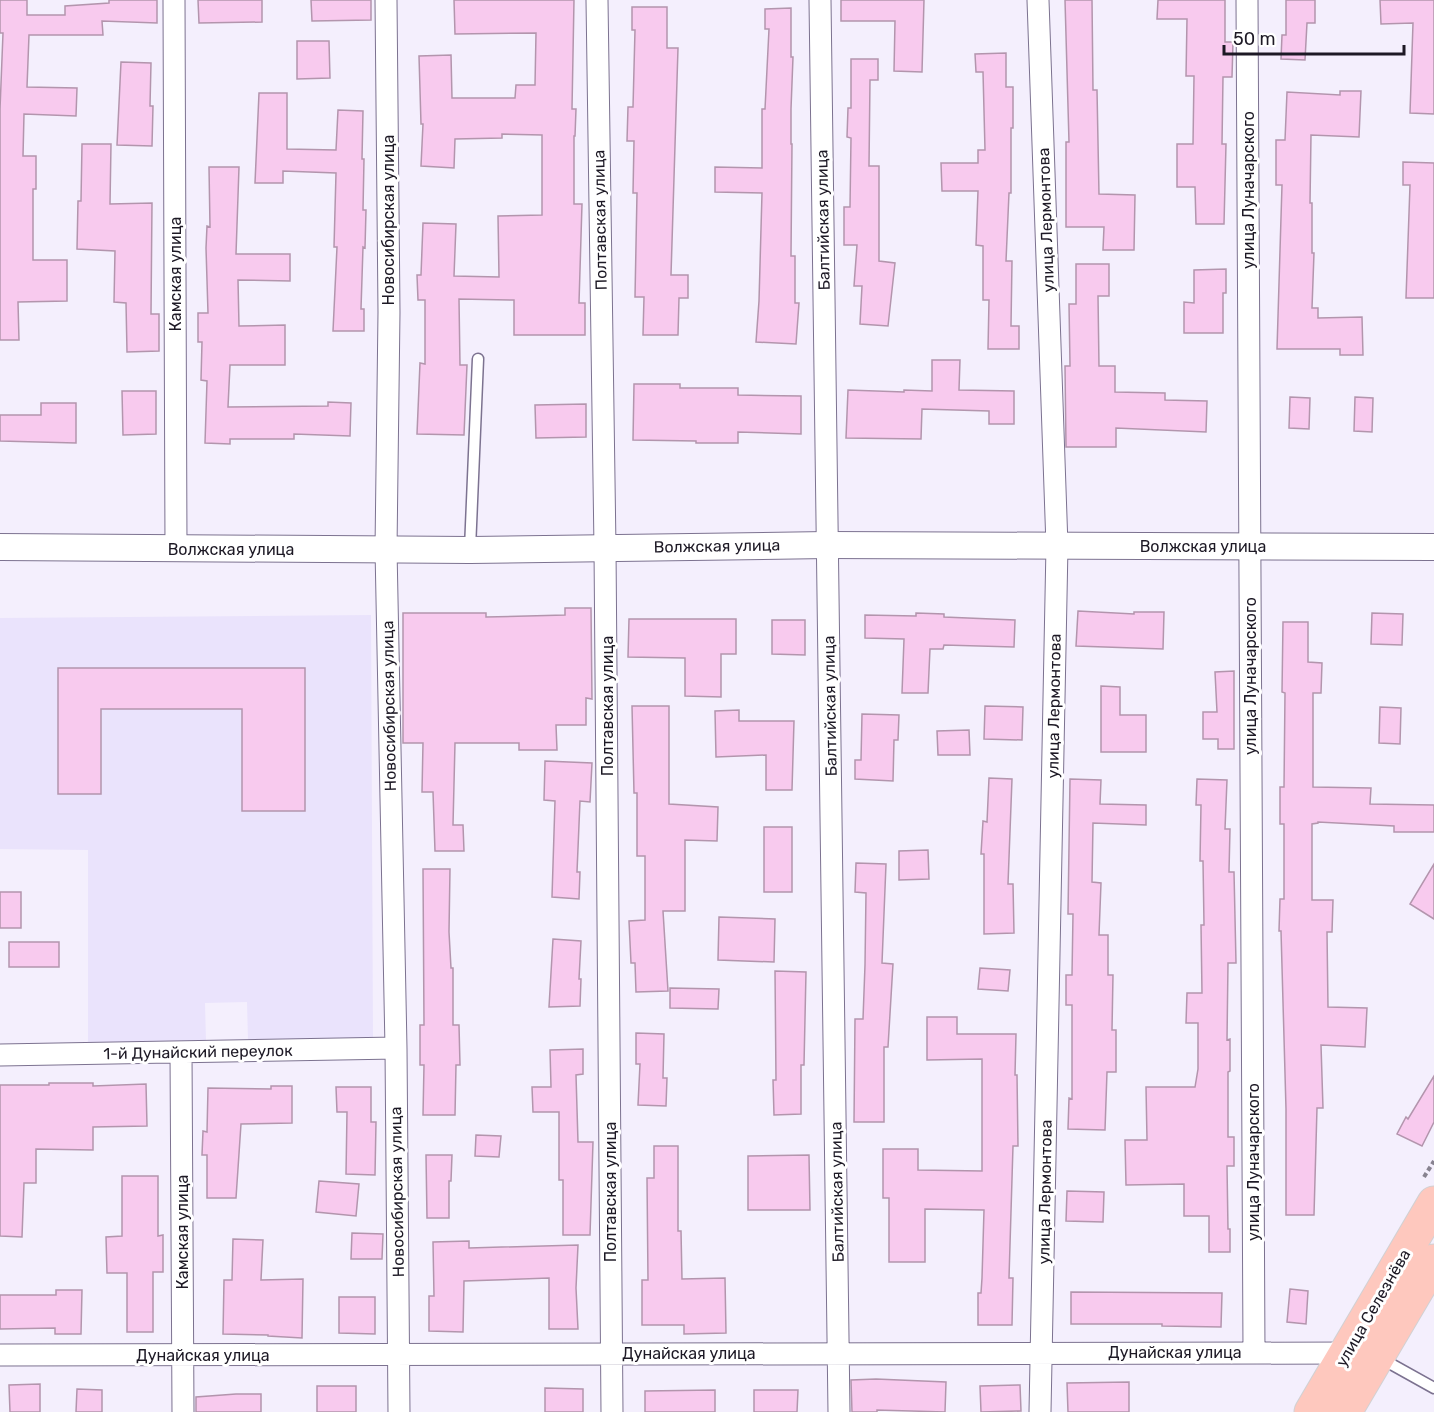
<svg xmlns="http://www.w3.org/2000/svg" width="1434" height="1412" font-family="Rubik,sans-serif">
	<style>
		.built { fill: #eae3fc }
		.building { fill: #f8caee; stroke: #b395ad; stroke-width: 1.5 }
		.lines { fill: none; stroke-linecap: round; stroke-linejoin: round }
		.service-casing { stroke: #7c7290; stroke-width: 13 }
		.minor-casing { stroke: #7c7290; stroke-width: 23 }
		.tertiary-casing { stroke: #7c7290; stroke-width: 28 }
		.primary-casing { stroke: #d2d1d3; stroke-width: 35 }
		.path { stroke: #888390; stroke-width: 4; stroke-dasharray: 4.5 3; stroke-linecap: butt }
		.service { stroke: #fff; stroke-width: 10 }
		.minor { stroke: #fff; stroke-width: 21 }
		.tertiary { stroke: #fff; stroke-width: 26 }
		.primary { stroke: #fec8be; stroke-width: 33 }
		.labels { text-anchor: middle; dominant-baseline: central; stroke-width: 6; stroke-linejoin: round; paint-order: stroke }
		.street-label { font-size: 16px; fill: #1d1925; stroke: #fff }
	</style>
	<rect width="100%" height="100%" fill="#f4effd"/>
	<path class="built" d="M371 615 373 1038 248 1040 247 1002 205 1003 206 1041 88 1043V850L0 849V618Z"/>
	<path class="building" d="M0 0H27V15H65V6L109 3V0H157V23L102 21 103 35H29L27 87 77 88 76 116 24 114 23 156H36V189H33V260H67V301L18 302 19 340H0V109L3 33H0Z
		M198 0H262V22L199 23Z
		M311 0H371V20L312 21Z
		M454 0H574L572 109H576L575 136H574V204H582L579 303H585V335H514V300L459 299 460 365H467L464 435 417 434 420 363 425 364V300H418L417 275H421L423 223 456 224 454 276 499 277 498 216 542 215V135L502 134V138L455 139 454 168 421 166 423 124H421L419 56 451 55 452 98H515L516 85H535L536 33 455 34Z
		M841 0H924L922 72 894 71 895 21H841Z
		M1065 0H1092L1093 90H1097L1099 194 1135 195 1134 250H1103L1104 227H1066V142H1069Z
		M1158 0H1225V42H1233L1232 77H1223L1222 144H1226L1224 224H1196L1195 187H1177V144H1193L1194 76H1186L1187 19H1157Z
		M1286 0H1315V23H1307L1305 60 1281 59 1282 35H1286Z
		M1380 0H1434V114L1410 113 1413 23 1381 24Z
		M632 7H667V48H678L671 275H688V298H679L678 335H643L644 297H635L637 193H633L634 141H627L628 107H633L635 30H632Z
		M791 8V57H793L791 109V144H792L791 256H795V303H799L796 344 756 342 759 301 762 193 715 192V167L762 168V109H765L769 29H765V9Z
		M297 41H329L330 78 297 79Z
		M1006 53V87H1013V128H1011V193H1009L1006 261H1012L1011 326H1019V349H988L989 300H983V246L976 245 978 191H942L941 163H978V150H985L983 72H976L975 54Z
		M851 59H878V80H870L869 166H879V261L895 263 888 326 860 324 862 286H854L857 245H844V207H850L851 138 847 137 848 108H851Z
		M121 62 151 63 150 106H153L152 146 117 145Z
		M1340 91H1361L1359 137 1311 135 1310 203H1312V253H1314L1312 308H1318V318L1362 317 1363 355H1340V349H1277L1282 185H1276V140H1285L1287 92 1340 95Z
		M259 93H287V149L336 150 338 110 363 111 362 159H364L363 210H366L365 248 363 247 361 309H364V331H333L337 247H334L336 173 283 171V183H255Z
		M82 144H111L110 204 152 203 151 314H159V351L127 352 126 303 114 302 115 251 77 249 78 201H81Z
		M1403 162 1434 163V298H1406L1410 185H1403Z
		M209 167H239L236 254H290V281L238 280 239 326 285 325V365H230L228 407 328 406V402L351 403 350 436 294 434V439H230V444L205 443 207 381 201 380 202 342H198V313H208L206 248 207 226 210 227Z
		M1076 264H1109V296H1098L1099 366H1115V392L1165 393V400L1207 401 1206 432 1116 428V447H1066L1065 366H1070L1069 304H1076Z
		M1226 269V293H1223V333H1184V302L1194 303V270Z
		M932 360H960L959 390 1014 391V424H989V411L922 409 921 439 846 438 848 390 904 392V390L932 391Z
		M634 384H680V388H738V395L801 396V434L738 432V443H696V441L633 440Z
		M122 391H156V434L123 435Z
		M1290 397 1310 398 1309 429 1289 428Z
		M1355 397 1373 398 1372 432 1354 431Z
		M41 403H76V443L0 441V415H41Z
		M586 404V437L536 438 535 405Z
		M565 608H591L592 699 586 698V725H556L557 750H519V743H455L453 825H463L464 851H435L433 792H422L423 743H403V613H486V617L565 615Z
		M1078 611 1134 614V612H1164L1163 649 1076 646Z
		M916 613 944 614V617L1015 620 1014 647 944 645 943 649H930L928 693H902L904 639 865 638V615L916 616Z
		M1372 613 1403 614 1402 645 1371 644Z
		M629 619H736V654H721V697L685 696V658L628 657Z
		M772 620H805V655L772 654Z
		M1283 622H1308V662L1322 663 1321 693H1313V787L1371 788 1370 804 1434 805V832H1394V826L1318 822V823L1312 824V900H1333L1332 932H1327L1328 1007 1367 1008 1365 1047 1321 1045 1323 1108H1317L1314 1215H1286V1109L1281 931H1279L1280 899H1284V824H1280V787H1284L1285 693 1282 692Z
		M58 668H305V811H242V709H101V794H58Z
		M1234 671V749H1218V739H1203V712H1217L1215 672Z
		M1101 686 1120 687V715H1146V752H1101Z
		M632 706H669V804L718 807 717 841 685 840V911H663L668 991 636 992 635 963H631L629 921 645 920V856H637V793H634Z
		M985 706 1023 707 1022 740 984 739Z
		M1380 707 1401 708 1400 744 1379 743Z
		M739 710V721H794L792 790H766V755L716 757 715 711Z
		M862 714 899 715 898 740H894L893 781 855 779V760H861Z
		M969 730 970 755H938L937 731Z
		M545 761 592 763 590 802 580 801 577 872H580L579 899 552 897 555 801 544 800Z
		M989 778 1012 779 1008 884H1013L1014 933 984 934V854H981L983 821 987 822Z
		M1070 779 1101 780 1100 804 1146 805V825L1093 823 1092 882 1101 883 1099 935H1108V975H1113L1112 1030H1116V1072H1107L1105 1130 1068 1129 1069 1098 1072 1099V1005H1066V975H1072L1073 914H1068Z
		M1197 779 1227 780 1225 829H1230L1229 872H1234L1236 963H1228L1227 1040 1230 1039V1071L1228 1072V1137H1234V1166H1227L1228 1229H1230V1252H1209V1216H1184V1184L1126 1185 1125 1140H1147L1146 1087H1195L1198 1069V1023H1186L1187 993H1202L1201 925H1204L1203 861H1200L1201 805H1196Z
		M764 827H792V892H764Z
		M928 850 929 879 899 880V851Z
		M856 863 886 864 882 963 893 964 888 1047H884V1122H854L855 1019H863L865 965 866 893 855 892Z
		M1434 864V919L1410 904Z
		M423 869H450L449 932 451 968H453V1025H459L460 1065H456L455 1115H423L424 1065H420V1025H424Z
		M0 892H21V928H0Z
		M719 917 775 919 774 962 718 960Z
		M553 939 581 941 579 979H581L580 1006 549 1007Z
		M9 942H59V967H9Z
		M980 968 1010 970 1008 991 978 989Z
		M775 971 806 972 804 1065H801V1114L774 1115 773 1080H776Z
		M670 988 719 989 718 1009 670 1008Z
		M927 1017H957V1034H1016L1015 1075H1017L1018 1146H1013L1009 1278H1013L1012 1325H978V1293H981L982 1278 984 1210 925 1209V1262H889V1198H883V1149H918V1170L982 1171V1059L927 1060Z
		M636 1033 664 1034 663 1078H667L666 1106 638 1105 640 1064H636Z
		M583 1049V1074L576 1075 578 1142H593L590 1235H563V1180H559V1112H533L532 1087H551L550 1050Z
		M1434 1076V1122L1422 1146 1397 1134 1406 1117 1408 1119Z
		M49 1083H93V1086L146 1084 147 1126 93 1127V1150L36 1149V1183H24L22 1237 0 1236V1085H49Z
		M271 1086H292V1123L241 1124 236 1198H207V1155H202L203 1131 207 1132 208 1088 271 1089Z
		M336 1087H371V1122H376L375 1175 346 1174 347 1112H337Z
		M476 1135 501 1136 499 1157 475 1156Z
		M654 1146H678V1231H681L682 1279 725 1278 726 1333 684 1334V1325H642V1280H648L647 1178H654Z
		M426 1155H452L451 1181H449V1218H427Z
		M809 1155 810 1210H748V1156Z
		M122 1176H158V1236L163 1235V1272H153V1332H127V1273H107L106 1237 122 1236Z
		M319 1181 359 1184 356 1216 316 1212Z
		M1067 1191 1104 1192 1103 1222 1066 1221Z
		M352 1233 383 1234 382 1259H351Z
		M233 1239 263 1240 261 1280 303 1279 302 1338 268 1336V1335L223 1334 224 1280H232Z
		M469 1241V1248L578 1245 576 1288 578 1329H549V1278L464 1281 463 1332 429 1331V1296H434L433 1242Z
		M1290 1289 1308 1291 1306 1324 1287 1322Z
		M56 1290H82L81 1334H55V1328L0 1329V1295H56Z
		M1071 1292 1222 1293 1221 1327 1162 1326V1324H1071Z
		M339 1297H375V1334L339 1333Z
		M876 1379 946 1382 945 1412 877 1410V1412H852L851 1380Z
		M1129 1382V1412H1068L1067 1383Z
		M40 1384V1412H10L9 1385Z
		M1020 1385 1021 1411 981 1412 980 1386Z
		M317 1386H356V1412H317Z
		M545 1388 583 1389V1412H545Z
		M77 1389 102 1390V1412H76Z
		M715 1390V1412H645V1391Z
		M754 1390H798L797 1412H754Z
		M236 1394H261V1412H196V1397Z"/>
	<g class="lines">
		<g class="service-casing">
			<path id="service" d="M470 549 478 359
				M1382 1359 1434 1388"/>
		</g>
		<g class="minor-casing">
			<path id="minor" d="M174 0 176 548
				M386 0 389 312 386 549 396 1048 399 1412
				M597 0 605 548 612 1412
				M820 0 839 1412
				M1038 0 1057 546 1040 1412
				M1247 0 1254 1351
				M181 1052 183 1412
				M0 1055 396 1048
				M0 1355 1355 1353"/>
		</g>
		<g class="tertiary-casing">
			<path id="tertiary" d="M0 547 470 550 827 545 1434 547"/>
		</g>
		<g class="primary-casing">
			<path id="primary" d="M1311 1412 1434 1203
				M1345 1412 1434 1261"/>
		</g>
		<path class="path" d="M1424 1177 1434 1161"/>
		<use href="#service" class="service"/>
		<use href="#minor" class="minor"/>
		<use href="#tertiary" class="tertiary"/>
		<use href="#primary" class="primary"/>
	</g>
	<g class="labels">
		<g class="street-label">
			<text transform="translate(1248 190) rotate(-90)">улица Луначарского</text>
			<text transform="translate(388 220) rotate(-90)">Новосибирская улица</text>
			<text transform="translate(600 220) rotate(-91)">Полтавская улица</text>
			<text transform="translate(823 220) rotate(-91)">Балтийская улица</text>
			<text transform="translate(1046 220) rotate(-92)">улица Лермонтова</text>
			<text transform="translate(175 274) rotate(-90)">Камская улица</text>
			<text transform="translate(717 546) rotate(-1)">Волжская улица</text>
			<text x="1203" y="546">Волжская улица</text>
			<text x="231" y="549">Волжская улица</text>
			<text transform="translate(1250 676) rotate(-90)">улица Луначарского</text>
			<text transform="translate(389 706) rotate(-91)">Новосибирская улица</text>
			<text transform="translate(607 706) rotate(-90)">Полтавская улица</text>
			<text transform="translate(830 706) rotate(-91)">Балтийская улица</text>
			<text transform="translate(1054 706) rotate(-89)">улица Лермонтова</text>
			<text transform="translate(198 1052) rotate(-1)">1-й Дунайский переулок</text>
			<text transform="translate(1253 1162) rotate(-90)">улица Луначарского</text>
			<text transform="translate(397 1192) rotate(-91)">Новосибирская улица</text>
			<text transform="translate(610 1192) rotate(-90)">Полтавская улица</text>
			<text transform="translate(837 1192) rotate(-91)">Балтийская улица</text>
			<text transform="translate(1045 1192) rotate(-89)">улица Лермонтова</text>
			<text transform="translate(182 1232) rotate(-90)">Камская улица</text>
			<text transform="translate(1373 1308) rotate(-60)">улица Селезнёва</text>
			<text x="1175" y="1352">Дунайская улица</text>
			<text x="689" y="1353">Дунайская улица</text>
			<text x="203" y="1355">Дунайская улица</text>
		</g>
	</g>
	<path d="M1224 45v9h180v-9" fill="none" stroke="#1d1925" stroke-width="3"/>
	<text x="1233" y="45" font-size="18" fill="#1d1925" stroke="#ffffff" stroke-width="4.5" paint-order="stroke">50 m</text>
</svg>
